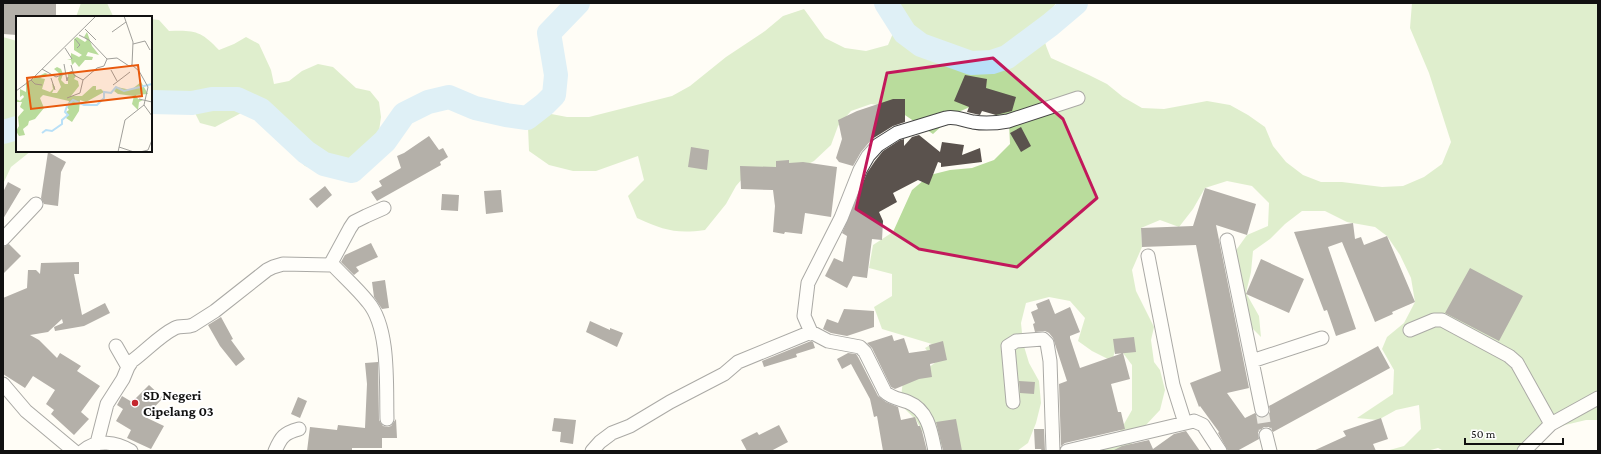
<svg xmlns="http://www.w3.org/2000/svg" width="1601" height="454" font-family="'Crimson Pro',serif">
	<style>
		.forest { fill: #b9dc9c }
		.lines { fill: none; stroke-linecap: round; stroke-linejoin: round }
		.river { stroke: #b9e0f7; stroke-width: 24 }
		.building { fill: #5a524d }
		.minor-tunnel { stroke: #dbdad3; stroke-width: 13; stroke-dasharray: 13 6; stroke-linecap: butt }
		.minor-casing { stroke: #444; stroke-width: 15 }
		.minor { stroke: #fff; stroke-width: 13 }
		.marked { fill: none; stroke: #c2185b; stroke-width: 3; stroke-linejoin: round }
		.poi-dot { fill: #c4262e; stroke: #fff; stroke-width: 1.5 }
		.labels { text-anchor: middle; dominant-baseline: central; stroke-width: 4; stroke-linejoin: round; paint-order: stroke }
		.poi-label { font-size: 14px; font-weight: bold; fill: #111; stroke: #fff; text-anchor: start }
		.inset-river { fill: none; stroke: #b9e0f7; stroke-width: 2 }
		.inset-road { fill: none; stroke: #a09f9a; stroke-width: 1 }
		.view { fill: #e8590c; fill-opacity: 0.15; stroke: #e8590c; stroke-width: 2 }
		.inset-edge { fill: none; stroke: #111; stroke-width: 2 }
	</style>
	<rect width="100%" height="100%" fill="#fffdf5"/>
	<path class="forest" d="M81 3H107L113 16 115 17H76Z
		M899 3H1056C1041 27 1040 33 1051 58L1089 75 1107 84 1123 97 1142 108 1164 109 1207 101 1230 105 1248 115 1265 127 1273 146 1286 162 1303 175 1321 182H1342L1382 187 1403 186 1424 177 1442 164 1451 142 1429 73 1410 28 1412 3H1598V420H1586L1565 425 1546 433 1524 451H1444L1438 448 1427 451H1386L1404 446 1421 429 1419 405 1396 410 1378 420 1357 418 1393 394 1394 370 1382 349 1387 337 1404 323 1415 302 1411 278 1400 255 1387 236 1375 227 1347 222 1325 211H1302L1285 224 1270 239 1253 251 1251 272 1246 293 1259 316 1261 337 1245 321 1234 253 1247 235 1268 226 1269 203 1252 186 1227 181 1205 188 1193 209 1179 227 1160 220 1141 228 1142 247 1132 270 1136 291 1154 327 1151 340 1154 362 1160 370 1165 390 1160 410 1145 426 1136 440 1132 442V451H1092L1101 441 1120 431 1132 410V365L1123 353 1115 351 1112 361 1092 351 1078 341 1085 318 1070 301 1049 297 1026 303 1021 323 1023 343 1029 363 1039 381 1041 403 1036 423 1028 443 1017 451H944L945 446 928 441 916 420 900 404 903 381 924 371 936 362 925 348 932 344 882 329 874 307 892 296V274L869 268 873 245 893 232 912 190 930 175 950 170 972 168 994 160 1010 144 1009 123 977 104 956 113 933 134 893 107 871 104 851 111 838 126 831 145 814 161 793 172 749 171 736 186 726 204 705 230C675 234 664 230 637 218L628 196 644 180 638 156 596 171H573L549 165 529 151 528 127 546 113 567 117H589L672 96 690 86 726 57 765 31 783 16 804 9 825 38 845 48 866 51 888 45 897 24Z
		M151 19 159 20 169 31C195 30 201 31 219 50L234 44 246 37 259 44 271 70 274 84 289 81 302 71 318 64 333 67 356 88 370 91 379 102 381 117 379 131 366 159 356 170 340 174 323 171 305 166 270 130 257 119 243 112 215 127 200 123 192 107 151 101Z
		M3 37 17 41V151H31L11 167 3 184Z"/>
	<g class="lines">
		<path class="river" d="M886 3 905 33 921 45 971 63 992 62 1007 57 1050 25 1076 3
			M151 102 192 103 212 99H237L261 110 306 152 324 164 352 171 385 141 404 114 428 102 449 97 475 108 506 115 527 118 545 104 554 95 556 75 549 33 578 3
			M3 132 17 128"/>
	</g>
	<path class="building" d="M3 3H56V17H17V35L3 34Z
		M965 75 987 79 986 88 1016 97 1012 111 996 115 982 111 980 115 967 112 969 107 954 101Z
		M893 99H905V122L893 126 872 139 861 152 853 166 839 162 836 158 842 139 838 120 857 111Z
		M1021 127 1031 146 1021 152 1010 133Z
		M919 135 940 152 942 142 964 145 962 155 980 148 982 162 941 167V163L938 162 929 185 918 180 893 193 897 202 879 212 883 221 882 240 872 239 867 278 853 276 847 288 825 276 834 258 843 262 847 236 842 233 867 173 875 161 883 151 900 140 904 139V146L912 137Z
		M429 136 439 150 443 148 448 157 440 162 441 165 377 201 371 192 382 186 379 181 401 168 397 156 404 153Z
		M691 147 709 150 707 170 688 167Z
		M48 152 66 162 61 172 58 206 44 204 41 198Z
		M789 160V163L803 162 837 167 831 217 805 213 802 234 785 232 784 234 773 232 775 206 773 190 741 189 740 166 776 167V161Z
		M8 182 21 189 3 219V192Z
		M325 186 332 195 317 208 309 199Z
		M1205 188 1256 204 1247 235 1216 225 1249 388 1227 393 1245 418 1255 413 1260 418 1267 416 1270 412 1269 406 1378 346 1390 368 1273 432 1269 427H1264L1258 432 1259 439 1237 451H1228L1218 433 1219 432 1200 406 1199 407 1190 383 1221 371 1196 245 1142 247 1141 228 1193 226Z
		M501 190 503 212 486 214 484 191Z
		M442 194 459 195 458 211 441 210Z
		M1353 223 1355 239 1361 237 1364 245 1387 236 1415 302 1392 312 1393 314 1375 322 1342 242 1328 247 1356 329 1336 336 1327 310 1324 311 1294 232Z
		M371 243 378 257 356 267 359 271 354 275 341 262 345 255Z
		M9 244 21 256 3 274V247Z
		M1261 259 1304 279 1289 313 1246 294Z
		M79 262V274H74L82 315 105 303 110 313 84 326 55 331 54 327 63 323 62 319 48 332 30 335 39 340 57 358 60 353 81 366 77 371 100 386 81 412 89 419 74 435 51 414 54 410 46 404 55 390 33 376 25 388 3 374V298L27 288 28 270H36L40 274 41 263Z
		M1470 268 1523 296 1499 341 1445 313Z
		M385 280 389 308 382 309 374 297 372 282Z
		M1049 299 1055 314 1070 307 1080 332 1070 336V338L1080 368 1123 353 1130 379 1111 384 1118 412H1121L1125 429 1065 443 1061 446 1059 384 1067 381 1053 338 1049 333 1045 331 1035 332 1033 324 1035 323 1031 312 1038 309 1036 304Z
		M844 309 874 311V327L847 336 831 333 823 329 827 319 838 323Z
		M221 317 233 339 231 340 245 359 236 366 220 346 208 325Z
		M590 321 610 330V328L623 333 617 347 586 332Z
		M892 335 894 341 904 338 909 353 930 350 929 345 943 341 947 360 930 364 932 377 919 379 895 389 891 387 872 348 867 343Z
		M1134 337 1136 352 1115 354 1113 339Z
		M811 341 813 342 815 348 796 354 797 357 764 367 762 361Z
		M848 353 856 354 858 357 878 396 886 402 898 407 901 420 915 417 918 426H920L922 431 927 451H883L877 416 874 417 870 399 851 364 842 369 837 359Z
		M378 362 379 420 383 426 388 427 391 426 396 419 397 438H382V448H352V451H307L310 427 337 430 338 425 365 428 367 384 365 363Z
		M1019 381 1035 382 1034 394 1020 393Z
		M149 385 163 398 145 417 164 426 151 449 127 438 131 430 116 421 123 409 117 405 122 396 132 402Z
		M298 397 307 401 300 418 291 414Z
		M554 418 576 420 573 444 560 442 561 432 552 431Z
		M1381 418 1388 439 1373 444 1376 451H1313L1346 436 1343 431Z
		M956 419 962 451H943L936 422Z
		M779 425 788 442 771 451H747L741 440 757 432 759 435Z
		M1034 429H1044L1045 451H1042L1041 449H1035Z
		M1186 431 1200 451H1112L1122 446 1149 440 1153 449 1174 434Z"/>
	<g class="lines">
		<path class="minor-tunnel" d="M1262 410 1266 435"/>
		<g class="minor-casing">
			<path id="minor" d="M3 239 36 204
				M1227 240 1262 410
				M1148 256 1173 385 1185 423
				M331 263C343 276 357 288 368 302 390 328 386 385 387 419
				M1410 330 1434 320H1442L1509 356 1517 363 1551 424
				M811 332 828 341 860 347 865 352 885 392C891 398 900 399 908 402 928 410 931 431 935 451
				M1252 361 1322 338
				M128 367 132 361C146 351 159 336 175 328 181 325 186 328 193 325L215 311 267 270 273 267 283 264 330 265 350 228 354 222 366 216 384 208
				M3 384 26 411 74 451
				M1013 402 1008 346 1016 341 1043 339 1047 343 1050 361 1053 451
				M1266 435 1270 451
				M97 443 107 404 123 379 128 367 116 346
				M83 451C97 439 116 442 131 451
				M275 451C281 437 284 433 299 429
				M592 451 600 442 612 433 630 426 670 402 724 374 738 362 811 332 804 316 808 283 841 218 860 170 868 156 878 145 897 133 946 118C956 116 963 120 973 122 985 124 997 123 1008 121L1078 98
				M1067 451 1194 421 1203 425 1220 451
				M1524 451 1551 424 1598 398"/>
		</g>
		<use href="#minor" class="minor"/>
	</g>
	<path d="M0 0H1601V454H0ZM993 58 1063 119 1097 198 1017 267 919 249 856 209 887 73Z" fill="#fffdf5" fill-opacity=".55" fill-rule="evenodd"/>
	<path class="marked" d="M993 58 1063 119 1097 198 1017 267 919 249 856 209 887 73Z"/>
	<circle class="poi-dot" cx="135" cy="403" r="4"/>
	<g class="labels">
		<g class="poi-label">
			<text x="143" y="395">SD Negeri<tspan x="143" dy="16">Cipelang 03</tspan></text>
		</g>
	</g>
	<g transform="translate(16 16)">
		<rect width="136" height="136" fill="#fffdf5"/>
		<path d="M71 16 76 30 83 39 72 36 70 40 77 41 76 44H69L63 51 59 46 56 49 55 44 51 43H55V37L63 41 66 39 58 34V23L61 21 69 26 71 24 68 21ZM41 51 45 53 47 58 45 64 49 68H52V57L57 56 60 60 58 63 62 65 63 70 55 80H66L77 70H80V74L85 73 88 76 70 86 64 84 63 95 56 106 50 102 52 99 50 96 53 94 51 91 53 85 27 79 24 82 28 92 19 103 13 105 12 109 7 113 9 119 3 120 0 115 3 110 2 101 8 94 4 91 6 86H0V83L4 85 8 81 7 79 4 81V73L10 76V66L29 57 32 58 24 62 29 63 26 73 34 76 37 73 36 67 39 71 36 77H41L45 71 42 63 44 58 38 53ZM125 66 132 78 120 79 122 83 127 84 123 86 122 94 116 88 118 80 102 78 98 75 101 71 115 74Z" fill="#b9dc9c"/>
		<path class="inset-river" d="M26 117 30 114 36 115 46 108V104L52 99 49 96 51 90 57 84 68 89H81L88 82V76L95 77 100 71 108 75 136 68"/>
		<path class="inset-road" d="M108 0 117 26 116 49 123 55 132 71 128 89 136 100M69 13 80 24M96 16 110 6M63 19 73 24 91 43 101 42 113 50 116 49M59 23 64 29 61 32M117 28 129 25 134 34M49 32 56 43M48 48 51 65 52 61M55 49 58 59 67 64M26 53 40 61 57 55M95 54 101 65M35 62 39 74M15 64 19 68 26 69M97 69 114 56M0 75 15 64 80 0M51 82 64 77 67 64 81 52 88 50 91 43M123 83 136 86M103 131 118 136M102 136 109 104 128 89M124 136 132 134 136 124"/>
		<path class="view" d="M122 49 126 80 15 93 11 62Z"/>
		<rect width="136" height="136" class="inset-edge"/>
	</g>
	<rect width="1601" height="454" fill="none" stroke="#111111" stroke-width="8"/>
	<path d="M1465 438v6h98v-6" fill="none" stroke="#111111" stroke-width="2"/>
	<text x="1471" y="438" font-size="12" fill="#111111" stroke="#ffffff" stroke-width="3" paint-order="stroke">50 m</text>
</svg>
